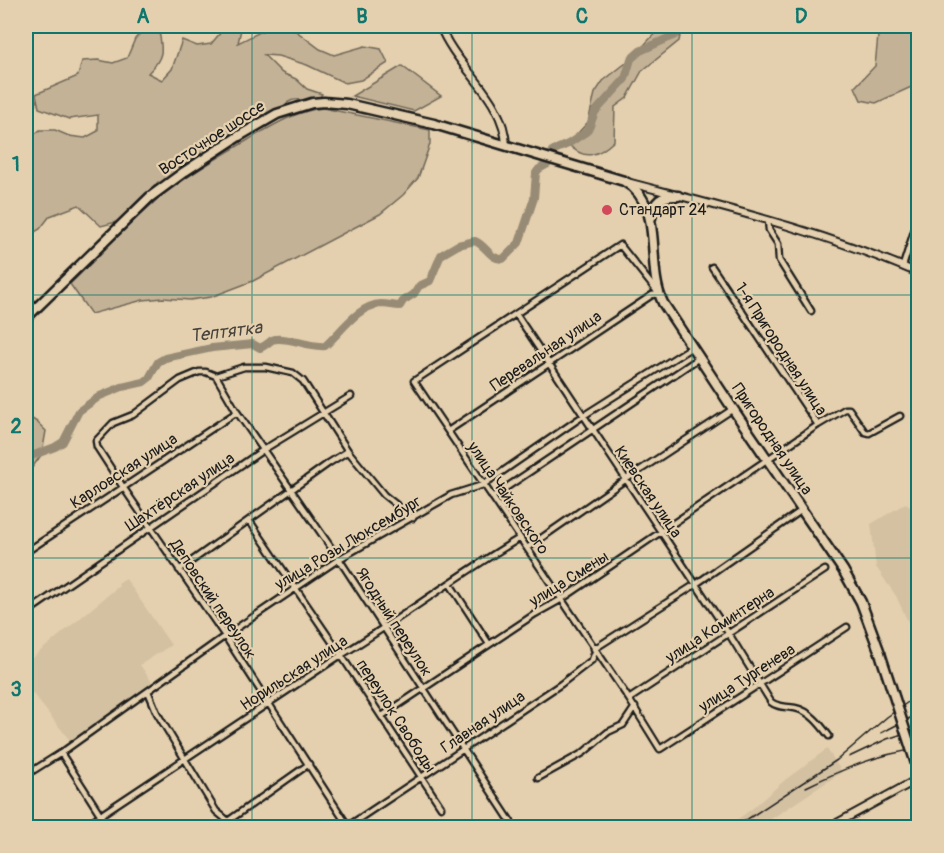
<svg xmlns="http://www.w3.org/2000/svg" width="944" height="853" font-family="Pangolin,sans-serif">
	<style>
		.built { fill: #d3c1a2 }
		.green { fill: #c3b296; stroke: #706759; stroke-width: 1.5 }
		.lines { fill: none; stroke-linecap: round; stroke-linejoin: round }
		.river { stroke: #978b76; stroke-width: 8 }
		.street-casing { stroke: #1c1c1c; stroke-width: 9 }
		.secondary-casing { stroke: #1c1c1c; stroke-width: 10 }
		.highway-casing { stroke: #1c1c1c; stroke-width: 13 }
		.street { stroke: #e4d0ae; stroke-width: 4.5 }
		.secondary { stroke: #e4d0ae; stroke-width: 6 }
		.highway { stroke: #e4d0ae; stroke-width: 8 }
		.rail { stroke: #1c1c1c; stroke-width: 1.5 }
		.highway-bridge-casing { stroke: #1c1c1c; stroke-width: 13; stroke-linecap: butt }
		.highway-bridge { stroke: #e4d0ae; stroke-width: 8 }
		.grid { fill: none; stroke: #0f766e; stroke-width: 1.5; stroke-opacity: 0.55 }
		.poi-dot { fill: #d1495b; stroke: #e4d0ae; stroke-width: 2 }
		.labels { text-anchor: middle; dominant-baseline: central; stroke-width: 4.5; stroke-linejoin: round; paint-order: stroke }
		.street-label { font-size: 16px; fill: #1c1c1c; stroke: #e4d0ae }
		.poi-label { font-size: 16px; fill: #1c1c1c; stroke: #e4d0ae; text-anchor: start }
		.water-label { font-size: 18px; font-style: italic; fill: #47433c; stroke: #e4d0ae }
		.neatline { fill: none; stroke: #0f766e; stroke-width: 2 }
		.grid-label { font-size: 20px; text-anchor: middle; font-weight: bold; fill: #0f766e }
	</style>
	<rect width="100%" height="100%" fill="#e4d0ae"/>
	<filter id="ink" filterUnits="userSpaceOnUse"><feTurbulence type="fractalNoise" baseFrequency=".0167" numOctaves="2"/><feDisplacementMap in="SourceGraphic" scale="12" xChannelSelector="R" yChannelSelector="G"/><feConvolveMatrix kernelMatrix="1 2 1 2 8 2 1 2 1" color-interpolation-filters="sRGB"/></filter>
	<g filter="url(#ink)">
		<path class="built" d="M906 503 916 512 918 511V643L896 596 876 567 871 524Z
			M126 579 171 645 140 665 152 682 72 743 26 685V663L119 586 118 584Z
			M827 749 842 772 759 827H727L753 808 785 780Z"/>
		<path class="green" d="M147 26H158C162 48 166 56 148 73L162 80 172 69 182 40 197 46 211 44 226 26H244L241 29 238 43 266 29 282 26 296 31 320 49 334 55 365 46 381 49 388 63 361 80 345 83 307 65 278 56 264 55 282 73 296 79 307 89 322 94 317 102C293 97 288 98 274 117L165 186 158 182 151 190 153 196 116 222 101 226 79 205 50 216 40 229 26 237V141L40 130H55L69 136 85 138 98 131V115L69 119 39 108 36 94 78 76 82 61 98 60 113 63 127 58 135 39Z
			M662 26H682L679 41 642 71 627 98 615 107 614 141C599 155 585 162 568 144L588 122 595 93 603 81 631 59Z
			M887 26H918V84L876 103 861 100 855 87 875 66 878 36Z
			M402 66 441 96 414 111 352 96Z
			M323 108 430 130V144L418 178 403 195 380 214 253 281 211 297 190 300 163 298 143 300 91 314 70 284C102 253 132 219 167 192 192 172 221 156 248 140 272 126 295 111 323 108Z
			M26 415 37 422 46 431 42 454 26 476Z"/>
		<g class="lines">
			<path class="river" d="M26 458 55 447 63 442 79 411 100 396 122 387 144 382 149 378 158 362 165 358 212 348 253 344 260 348C265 346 268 343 272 340 285 335 309 348 325 346 341 332 358 305 381 304 388 304 394 306 400 306L403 301 414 294 419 286 430 281 441 255 458 245 475 241C487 246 490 260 503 259L519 243 534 198 536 173 539 169 548 164 552 151 568 144 586 132 590 126 595 112 625 79 631 59 640 51 675 35 679 26"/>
			<g class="street-casing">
				<path id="street" d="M768 220 769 230 778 244 779 260 811 311
					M903 266 918 219
					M516 314 729 634 771 702C778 708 786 706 795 708 810 711 820 724 829 736
					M216 376 237 412 339 559 511 822
					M818 425 845 409H849L865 432 869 433 900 416
					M448 431 652 295 659 294 620 245 414 381 629 699 660 749 847 627
					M492 497 699 358
					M249 520 341 655 441 807
					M527 548 625 480 733 409
					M26 552 237 412
					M179 570 329 463 348 451
					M450 584 489 644
					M26 613 263 450 351 396
					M594 649 696 584 802 510
					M148 691 157 713 216 811 228 821 230 828
					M629 699 825 570
					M382 716 535 614 562 599 818 425 712 267
					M61 753 109 828
					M26 775 61 753 225 636 339 559 451 495 483 485 583 416 692 347
					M538 778 583 753 608 732 623 725 635 707
					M228 821 309 764
					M348 826 225 636 123 487 97 447 96 441 113 423 133 415 180 380 199 372H206L216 376 244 367H266L293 373 303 381 348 451 384 495 413 518
					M348 826 561 684 592 660 595 652
					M81 828 341 655C402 618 459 574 520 538"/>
			</g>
			<g class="secondary-casing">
				<path id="secondary" d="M440 26C456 68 505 98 506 146
					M627 182C725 208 825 232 918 273
					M828 828 918 779"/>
			</g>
			<g class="highway-casing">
				<path id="highway" d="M651 218C654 201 661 195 678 196
					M26 318 150 197 184 172 239 136 277 114 312 103 324 102 347 104 434 124 624 181C667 206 644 264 663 303L733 409 843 570 861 602 880 653"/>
			</g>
			<use href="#street" class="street"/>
			<use href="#secondary" class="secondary"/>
			<use href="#highway" class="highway"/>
			<path class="rail" d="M881 733 918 714
				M849 757 887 739 918 729
				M806 787C843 769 878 754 918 749
				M734 828 837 760 887 717 918 695"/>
			<g class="highway-bridge-casing">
				<path id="highway-bridge" d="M880 653 918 770"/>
			</g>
			<use href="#highway-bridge" class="highway-bridge"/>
		</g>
	</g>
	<path class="grid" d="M252 26V828M472 26V828M692 26V828M26 295H918M26 558H918"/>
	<circle class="poi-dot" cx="607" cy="210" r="6"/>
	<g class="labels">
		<g class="street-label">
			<text transform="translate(212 138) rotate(-33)">Восточное шоссе</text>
			<text transform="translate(781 349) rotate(57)">1-я Пригородная улица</text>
			<text transform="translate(546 351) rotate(-34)">Перевальная улица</text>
			<text transform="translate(772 439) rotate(56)">Пригородная улица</text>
			<text transform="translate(124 471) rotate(-33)">Карловская улица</text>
			<text transform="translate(180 492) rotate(-34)">Шахтёрская улица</text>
			<text transform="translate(648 492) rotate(56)">Киевская улица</text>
			<text transform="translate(508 498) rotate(56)">улица Чайковского</text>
			<text transform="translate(348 543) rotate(-31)">улица Розы Люксембург</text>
			<text transform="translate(569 579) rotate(-32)">улица Смены</text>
			<text transform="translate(213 599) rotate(56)">Деповский переулок</text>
			<text transform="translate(394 622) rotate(57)">Ягодный переулок</text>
			<text transform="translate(720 625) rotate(-33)">улица Коминтерна</text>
			<text transform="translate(294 673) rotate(-33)">Норильская улица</text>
			<text transform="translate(747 678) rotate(-33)">улица Тургенева</text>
			<text transform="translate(396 716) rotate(57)">переулок Свободы</text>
			<text transform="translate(483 722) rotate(-34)">Главная улица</text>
		</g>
		<g class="poi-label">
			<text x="619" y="210">Стандарт 24</text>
		</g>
		<g class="water-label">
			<text transform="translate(226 332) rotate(-7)">Тептятка</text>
		</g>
	</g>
	<rect width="944" height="853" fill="none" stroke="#e4d0ae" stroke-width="66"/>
	<rect x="33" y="33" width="878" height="787" class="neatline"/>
	<g class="grid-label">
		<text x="143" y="23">A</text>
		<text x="362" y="23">B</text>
		<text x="582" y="23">C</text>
		<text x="801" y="23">D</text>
		<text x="16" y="171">1</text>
		<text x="16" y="433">2</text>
		<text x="16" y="696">3</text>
	</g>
</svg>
